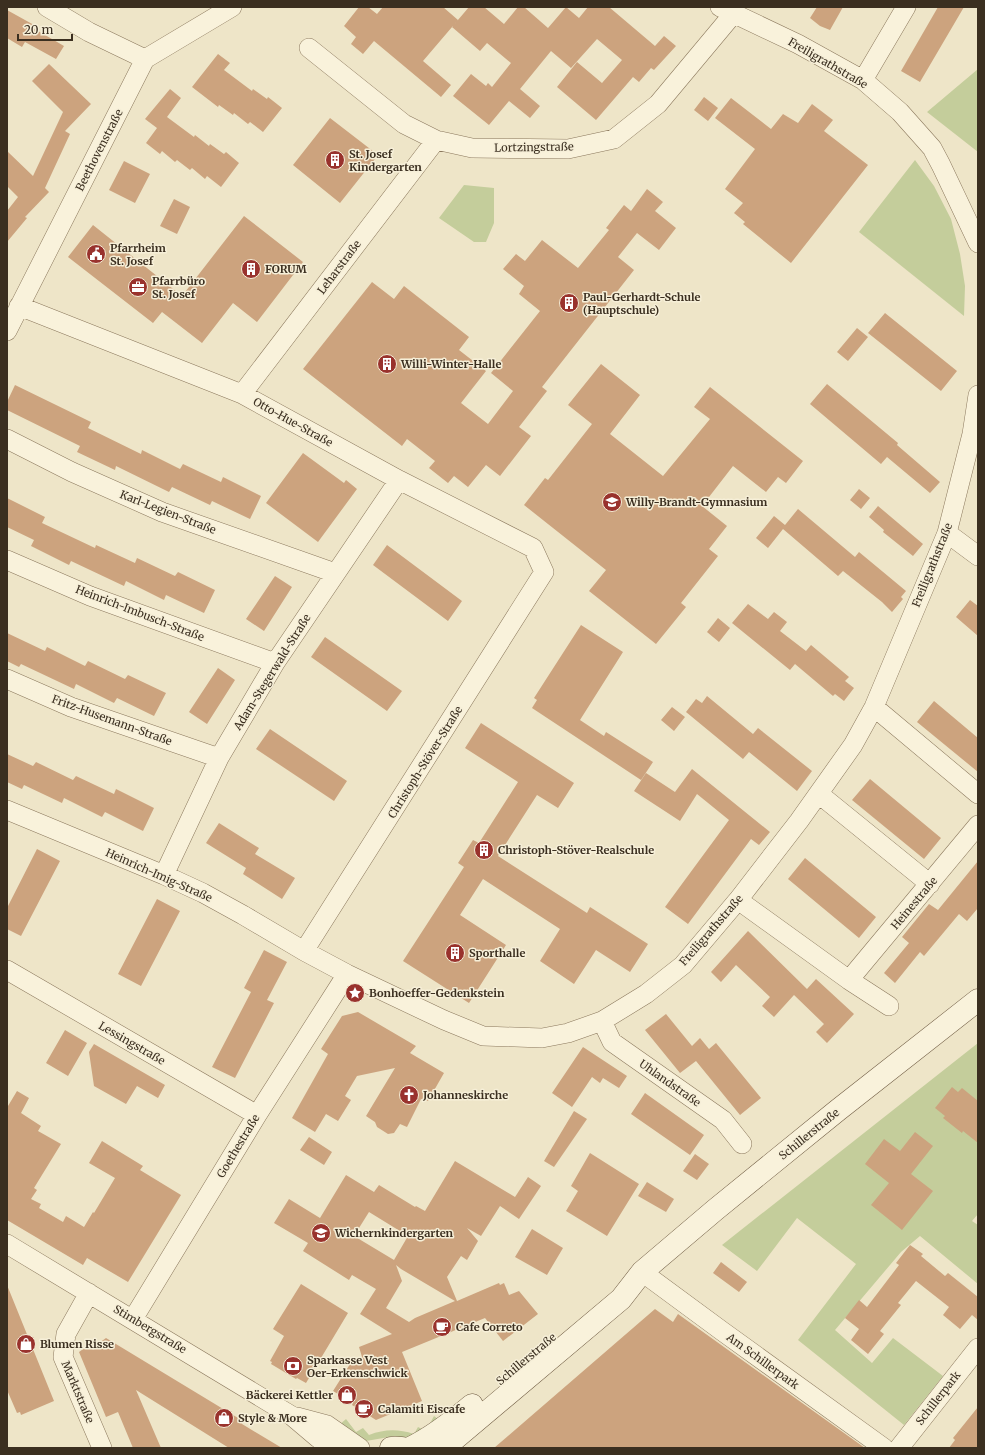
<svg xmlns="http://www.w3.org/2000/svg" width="985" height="1455" font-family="Merriweather,serif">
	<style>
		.green { fill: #c4cd9b }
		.building { fill: #cca37e; fill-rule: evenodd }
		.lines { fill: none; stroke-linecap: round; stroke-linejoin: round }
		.minor-casing { stroke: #8b785d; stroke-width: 20 }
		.secondary-casing { stroke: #6d5940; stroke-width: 23 }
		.minor { stroke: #f9f2db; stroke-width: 19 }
		.secondary { stroke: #f9f2db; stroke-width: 22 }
		.labels { text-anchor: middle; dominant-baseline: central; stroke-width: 3; stroke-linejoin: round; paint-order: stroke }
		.street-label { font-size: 11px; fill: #3b2f20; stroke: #f6efd8 }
		.poi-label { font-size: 11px; font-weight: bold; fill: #3b2f20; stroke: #f6efd8; text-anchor: start }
	</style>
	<rect width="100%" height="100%" fill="#eee5c8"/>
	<path class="green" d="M978 69V152L927 112Z
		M915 160 934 186 951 219 960 254 965 286 964 316 859 232Z
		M464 185 494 188V223L486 242H474L439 218Z
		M978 1043V1214L972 1221 978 1225V1284L920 1236 901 1252 835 1330 872 1363 893 1338 943 1376 904 1425 798 1340 856 1264 797 1218 757 1271 722 1245Z
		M434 1416 443 1423 414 1440 395 1436 366 1441 338 1426 346 1419 356 1432 363 1428 369 1435C385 1429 398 1429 414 1434L418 1427 426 1431Z"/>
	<path class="building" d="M359 7H368L377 14 383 7H443L458 20 423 61 451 85 441 97 374 41 363 54 351 44 356 37 344 26Z
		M469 7H484L504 24 518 7H524L548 28 566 7 579 18 588 7H609L655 46 664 36 676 46 654 70 651 68 639 82 633 77 596 120 557 87 577 62 602 83 622 60 597 39 571 68 551 51 520 89 540 106 530 118 509 101 489 125 453 96 471 74 486 86 488 83 492 87 511 63 487 43 480 51 452 27Z
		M817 7H843L830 30 820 26 810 18Z
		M938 7H964L920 82 901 71Z
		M7 10 34 25 33 28 64 46 56 59 25 42 22 47 7 38Z
		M218 54 230 63 224 70 252 91 253 89 267 99 268 97 282 108 263 132 250 122 248 124 234 113 233 115 219 105 218 107 192 87Z
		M49 64 91 104 65 131 70 134 45 188 49 192 25 217 27 218 7 242V211L18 197 7 186V151L33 176 63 112 32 81Z
		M170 89 181 98 167 117 194 137 195 135 209 146 210 144 224 154 226 152 239 163 221 187 207 176 205 179 192 168 190 170 177 160 175 162 162 151 160 154 146 143 157 128 145 119Z
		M704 97 718 108 708 121 694 110Z
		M731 98 771 129 783 114 798 123 812 104 833 120 824 131 868 165 791 263 743 224 745 222 734 213 743 203 725 189 755 149 715 118Z
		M330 118 378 155 340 203 293 165Z
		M124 161 150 174 135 203 109 190Z
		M647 189 663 202 655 211 676 228 659 250 637 233 618 257 634 270 542 387 547 391 519 427 531 436 500 476 486 465 468 487 454 476 448 483 429 468 435 461 407 439 402 446 303 369 372 282 394 299 404 286 469 337 459 350 486 371 461 403 488 424 513 391 491 373 540 311 519 294 524 286 503 269 516 254 525 261 542 240 578 268 609 230 606 228 624 205 631 211Z
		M174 199 190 207 177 234 160 226Z
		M244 216 303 262 257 322 233 303 202 343 162 312 153 323 68 257 93 225 182 296Z
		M885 313 957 371 941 391 868 333Z
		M857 328 868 337 848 361 837 352Z
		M601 364 640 395 610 434 663 476 710 419 694 407 710 387 803 461 786 483 778 477 766 492 733 466 702 506 727 526 709 549 718 556 681 603 686 607 656 644 589 591 606 570 524 505 545 478 548 480 592 424 568 405Z
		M827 384 898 443 897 445 940 482 930 493 887 457 881 464 810 404Z
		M15 385 91 422 88 428 141 454 142 450 180 469 183 464 221 482 223 477 261 496 250 519 212 501 210 505 172 487 169 492 116 466 115 470 77 452 80 446 7 410V402Z
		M303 453 344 483 346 480 357 489 318 542 266 503Z
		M859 489 870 498 861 509 850 500Z
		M7 498 45 517 42 523 95 548 96 545 135 563 137 558 175 576 178 572 215 590 204 613 166 595 164 600 126 581 124 586 71 561 69 565 31 546 34 540 7 527Z
		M878 506 923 544 913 556 883 532 884 530 869 517Z
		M798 509 855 557 859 552 906 591 901 597 903 599 892 612 882 602 843 571 838 576 783 529 768 548 756 538 774 516 785 525Z
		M387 545 462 601 448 621 373 565Z
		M275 576 292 587 264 631 246 619Z
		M970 600 978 606V636L956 617Z
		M748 604 768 619 774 612 787 622 780 631 806 651 811 645 849 677 845 681 854 688 844 701 835 694 833 696 795 664 790 670 732 623Z
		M718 618 730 628 719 642 707 632Z
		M581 625 623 652 580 720 604 736 606 732 653 762 641 780 532 708 537 700 534 698Z
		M7 633 45 651 47 647 85 666 88 661 125 679 128 675 166 693 154 716 117 698 114 703 76 684 74 689 21 664 19 667 7 661Z
		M325 637 402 691 387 711 311 657Z
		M218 668 235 680 207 724 189 712Z
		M707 696 753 734 758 728 812 771 797 791 749 752 743 759 686 712 696 699 702 703Z
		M934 701 978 738V772L917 722Z
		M672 707 685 717 674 731 661 720Z
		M481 723 574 783 558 808 537 795 498 856 587 913 590 907 648 944 630 972 596 950 574 984 540 961 560 929 483 879 460 915 506 945 469 1003 403 961 464 867 458 863 473 840 479 843 518 782 465 748Z
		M270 729 347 781 334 801 256 749Z
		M7 754 33 766 36 762 73 780 76 776 114 794 116 789 154 808 143 831 105 812 102 817 64 798 62 803 24 785 22 789 7 782Z
		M692 769 770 832 759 845 751 839 688 924 665 907 729 820 697 794 680 821 634 791 646 773 675 792Z
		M870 779 941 838 924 859 852 800Z
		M219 823 259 848 255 854 295 878 282 899 243 874 246 868 206 843Z
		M37 849 60 861 21 936 7 929V908Z
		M805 858 876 917 859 938 788 879Z
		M978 861V908L967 921 959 914 924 956 920 952 895 983 884 973 909 943 902 937 929 904 938 910Z
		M157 899 180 911 141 986 118 974Z
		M748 931 807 989 816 979 854 1014 827 1043 816 1032 824 1024 794 995 774 1017 762 1006 770 997 736 965 721 982 711 972Z
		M264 950 287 962 267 1000 274 1003 235 1078 212 1067 251 992 244 988Z
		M358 1012 416 1046 410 1053 444 1073 428 1101 423 1099V1100L421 1099 407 1127 400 1124 394 1133 388 1134 377 1127 375 1122 366 1116 395 1068 357 1076 345 1096 351 1100 338 1121 326 1114 315 1132 292 1118 328 1054 321 1049 342 1016Z
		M666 1014 692 1046 700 1038 709 1049 716 1043 761 1098 740 1115 696 1061 680 1073 645 1030Z
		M65 1030 87 1043 68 1076 46 1063Z
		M94 1044 165 1085 158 1098 137 1086 126 1104 94 1086 89 1052Z
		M583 1047 627 1076 619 1088 603 1078 600 1083 592 1077 572 1107 552 1093Z
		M952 1087 958 1092 962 1088 978 1101V1143L963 1131 962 1133 943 1118 945 1116 935 1108Z
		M17 1091 29 1098 21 1113 41 1126 38 1131 61 1144 34 1188 37 1190 31 1199 41 1204 39 1208 63 1222 66 1216 84 1227 93 1212 94 1213 115 1178 89 1163 102 1141 143 1166 140 1170 181 1195 128 1282 87 1258 83 1265 7 1220V1105L8 1106Z
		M645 1093 704 1135 690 1155 631 1114Z
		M574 1111 587 1119 554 1167 544 1161Z
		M915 1132 933 1146 911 1174 933 1191 902 1230 871 1205 889 1183 865 1164 884 1139 900 1151Z
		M309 1137 332 1152 324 1165 300 1150Z
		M590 1153 639 1184 607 1236 566 1211 578 1191 571 1186Z
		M695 1154 709 1164 697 1180 683 1171Z
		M455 1161 515 1197 528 1177 541 1186 519 1219 500 1206 481 1236 467 1228 478 1241 467 1260 461 1256 447 1277 457 1301 499 1283 500 1285 504 1283 509 1295 519 1291 538 1314 503 1341 485 1318 402 1352 422 1401 376 1420 352 1405 353 1403 333 1391 352 1361 362 1357 359 1347 392 1334 360 1314 376 1289 352 1275 349 1280 303 1251 308 1243 274 1223 289 1199 320 1218 346 1175 374 1192 379 1185 415 1207 416 1206 425 1211ZM369 1212 408 1236 394 1260 354 1236ZM396 1265 401 1269 455 1301 415 1318 409 1322 386 1308 402 1281Z
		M647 1182 674 1199 666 1212 638 1196Z
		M532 1229 563 1248 547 1275 515 1257Z
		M910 1245 923 1254 921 1256 945 1276 948 1273 978 1297V1320L972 1315 960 1329 943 1315 949 1307 916 1281 898 1303 901 1305 880 1331 884 1334 868 1354 851 1340 859 1329 845 1318 859 1300 867 1307 899 1265 896 1263Z
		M721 1262 747 1282 739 1292 713 1273Z
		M301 1284 348 1313 306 1383 297 1378 296 1379 271 1364 272 1362 270 1361 284 1336 273 1329Z
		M7 1285 54 1401 21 1415 20 1412 17 1413 7 1390Z
		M655 1309 673 1322 678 1314 865 1448H494Z
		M106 1338 243 1421 242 1424 282 1448H229L136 1390 161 1448H133L118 1412 106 1417 79 1352 93 1342 95 1346Z
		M978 1407V1448H949L955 1440 953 1438Z"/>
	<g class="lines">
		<g class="minor-casing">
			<path id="minor" d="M47 7 89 32 145 59
				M720 7 798 44 863 80 900 112 932 148 941 165 978 243
				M309 48 404 124 436 140 472 148 568 149 614 139 658 104 734 13
				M863 80 906 7
				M19 306 242 394 399 480 533 548 544 572 304 951
				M7 331 145 59 232 7
				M242 394 436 140
				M7 439 72 472 162 512 335 573
				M947 533 978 556
				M7 560 90 596 275 663
				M7 679 71 707 219 758
				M874 707 978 794
				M819 794 930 884
				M7 810 164 875 203 893 243 915 304 951 347 974 444 1020 483 1036 542 1038 568 1033 602 1021 646 994 683 965 738 900 799 821 853 745 874 707 947 533 972 434 978 395
				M164 875 219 758 275 663 399 480
				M738 900 849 980 889 1006
				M7 970 257 1115
				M849 980 978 825
				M602 1021 612 1042 723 1120 742 1144
				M7 1244 292 1416 318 1438 333 1448
				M642 1272 722 1331 884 1448
				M89 1293 66 1334 63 1357 102 1448
				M133 1319 257 1115 347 974
				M297 1417 327 1425 360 1448
				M899 1448 978 1348"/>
		</g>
		<g class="secondary-casing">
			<path id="secondary" d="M391 1448H402
				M410 1448C433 1437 453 1421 472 1405
				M444 1448 621 1299 642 1272 715 1210 838 1110 978 1000"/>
		</g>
		<use href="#minor" class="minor"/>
		<use href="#secondary" class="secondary"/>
	</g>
	<defs>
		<g id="building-disc" transform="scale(1)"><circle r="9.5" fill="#99322d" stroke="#f6efd8"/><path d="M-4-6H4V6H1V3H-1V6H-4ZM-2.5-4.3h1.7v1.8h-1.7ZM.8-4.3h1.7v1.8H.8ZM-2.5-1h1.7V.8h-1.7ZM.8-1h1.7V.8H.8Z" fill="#fff"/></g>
		<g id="civic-disc" transform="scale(1)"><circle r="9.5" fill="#99322d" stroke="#f6efd8"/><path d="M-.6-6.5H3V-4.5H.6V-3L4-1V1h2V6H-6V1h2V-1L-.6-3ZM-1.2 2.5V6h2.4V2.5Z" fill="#fff"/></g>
		<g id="office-disc" transform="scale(1)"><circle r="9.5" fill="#99322d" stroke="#f6efd8"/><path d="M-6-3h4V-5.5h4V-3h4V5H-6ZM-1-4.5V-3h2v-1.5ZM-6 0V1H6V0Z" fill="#fff"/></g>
		<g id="school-disc" transform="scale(1)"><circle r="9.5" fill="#99322d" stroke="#f6efd8"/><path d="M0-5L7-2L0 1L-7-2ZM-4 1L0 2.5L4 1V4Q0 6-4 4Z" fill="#fff"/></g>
		<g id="sight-disc" transform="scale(1)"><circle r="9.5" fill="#99322d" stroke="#f6efd8"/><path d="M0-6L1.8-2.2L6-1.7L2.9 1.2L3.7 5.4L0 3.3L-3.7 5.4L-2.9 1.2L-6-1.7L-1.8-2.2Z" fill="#fff"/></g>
		<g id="church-disc" transform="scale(1)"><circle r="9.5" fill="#99322d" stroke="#f6efd8"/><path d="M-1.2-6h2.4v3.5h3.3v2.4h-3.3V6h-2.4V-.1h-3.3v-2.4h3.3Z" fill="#fff"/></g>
		<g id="cafe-disc" transform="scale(1)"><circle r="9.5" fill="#99322d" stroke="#f6efd8"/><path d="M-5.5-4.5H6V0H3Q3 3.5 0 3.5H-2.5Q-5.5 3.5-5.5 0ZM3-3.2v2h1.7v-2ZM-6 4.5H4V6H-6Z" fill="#fff"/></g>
		<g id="shop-disc" transform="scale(1)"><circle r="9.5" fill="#99322d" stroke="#f6efd8"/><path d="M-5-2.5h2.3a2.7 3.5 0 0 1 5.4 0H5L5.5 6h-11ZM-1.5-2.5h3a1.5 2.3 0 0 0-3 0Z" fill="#fff"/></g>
		<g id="bank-disc" transform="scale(1)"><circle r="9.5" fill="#99322d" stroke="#f6efd8"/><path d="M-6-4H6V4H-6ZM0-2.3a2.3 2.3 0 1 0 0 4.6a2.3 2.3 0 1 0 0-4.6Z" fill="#fff"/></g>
	</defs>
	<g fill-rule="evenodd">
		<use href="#building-disc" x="335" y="160"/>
		<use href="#civic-disc" x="96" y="254"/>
		<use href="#building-disc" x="251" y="269"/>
		<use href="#office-disc" x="138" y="287"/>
		<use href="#building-disc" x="569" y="303"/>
		<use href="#building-disc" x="387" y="364"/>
		<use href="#school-disc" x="612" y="502"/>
		<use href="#building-disc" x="484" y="850"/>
		<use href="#building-disc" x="455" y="953"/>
		<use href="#sight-disc" x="355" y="993"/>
		<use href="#church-disc" x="409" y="1095"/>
		<use href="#school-disc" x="321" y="1233"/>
		<use href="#cafe-disc" x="442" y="1327"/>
		<use href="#shop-disc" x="26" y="1344"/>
		<use href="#bank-disc" x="293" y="1366"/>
		<use href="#shop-disc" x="347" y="1395"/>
		<use href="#cafe-disc" x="364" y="1409"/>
		<use href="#shop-disc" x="224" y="1418"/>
	</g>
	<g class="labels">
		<g class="street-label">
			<text transform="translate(828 63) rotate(30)">Freiligrathstraße</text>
			<text transform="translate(534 147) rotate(-1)">Lortzingstraße</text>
			<text transform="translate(99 150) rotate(-63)">Beethovenstraße</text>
			<text transform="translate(339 267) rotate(-53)">Leharstraße</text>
			<text transform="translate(293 422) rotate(29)">Otto-Hue-Straße</text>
			<text transform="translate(168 512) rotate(21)">Karl-Legien-Straße</text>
			<text transform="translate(932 565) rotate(-68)">Freiligrathstraße</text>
			<text transform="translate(140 613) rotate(21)">Heinrich-Imbusch-Straße</text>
			<text transform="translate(272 672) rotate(-58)">Adam-Stegerwald-Straße</text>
			<text transform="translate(112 720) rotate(20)">Fritz-Husemann-Straße</text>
			<text transform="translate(425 762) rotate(-58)">Christoph-Stöver-Straße</text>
			<text transform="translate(159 875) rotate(24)">Heinrich-Imig-Straße</text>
			<text transform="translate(914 903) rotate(-50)">Heinestraße</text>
			<text transform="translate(711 930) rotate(-49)">Freiligrathstraße</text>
			<text transform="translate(132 1043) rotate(30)">Lessingstraße</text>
			<text transform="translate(670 1083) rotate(35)">Uhlandstraße</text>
			<text transform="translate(809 1134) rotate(-39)">Schillerstraße</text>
			<text transform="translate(238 1146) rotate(-59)">Goethestraße</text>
			<text transform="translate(150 1329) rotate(31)">Stimbergstraße</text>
			<text transform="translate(526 1359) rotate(-40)">Schillerstraße</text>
			<text transform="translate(763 1361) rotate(36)">Am Schillerpark</text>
			<text transform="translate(78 1392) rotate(67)">Marktstraße</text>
			<text transform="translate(938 1398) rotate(-52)">Schillerpark</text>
		</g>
		<g class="poi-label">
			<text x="349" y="154">St. Josef<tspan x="349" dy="13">Kindergarten</tspan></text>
			<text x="110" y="248">Pfarrheim<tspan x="110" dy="13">St. Josef</tspan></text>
			<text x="265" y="269">FORUM</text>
			<text x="152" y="281">Pfarrbüro<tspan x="152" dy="13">St. Josef</tspan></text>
			<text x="583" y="297">Paul-Gerhardt-Schule<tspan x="583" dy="13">(Hauptschule)</tspan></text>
			<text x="401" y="364">Willi-Winter-Halle</text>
			<text x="626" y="502">Willy-Brandt-Gymnasium</text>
			<text x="498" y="850">Christoph-Stöver-Realschule</text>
			<text x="469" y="953">Sporthalle</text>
			<text x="369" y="993">Bonhoeffer-Gedenkstein</text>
			<text x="423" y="1095">Johanneskirche</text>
			<text x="335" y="1233">Wichernkindergarten</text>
			<text x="456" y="1327">Cafe Correto</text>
			<text x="40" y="1344">Blumen Risse</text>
			<text x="307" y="1360">Sparkasse Vest<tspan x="307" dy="13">Oer-Erkenschwick</tspan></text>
			<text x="333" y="1395" text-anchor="end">Bäckerei Kettler</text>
			<text x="378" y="1409">Calamiti Eiscafe</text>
			<text x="238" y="1418">Style &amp; More</text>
		</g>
	</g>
	<rect width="985" height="1455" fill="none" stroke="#3b2f20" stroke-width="16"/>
	<path d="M18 34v6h54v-6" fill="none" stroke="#3b2f20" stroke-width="2"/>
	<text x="24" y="34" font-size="12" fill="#3b2f20" stroke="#f6efd8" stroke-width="3" paint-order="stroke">20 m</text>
</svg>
